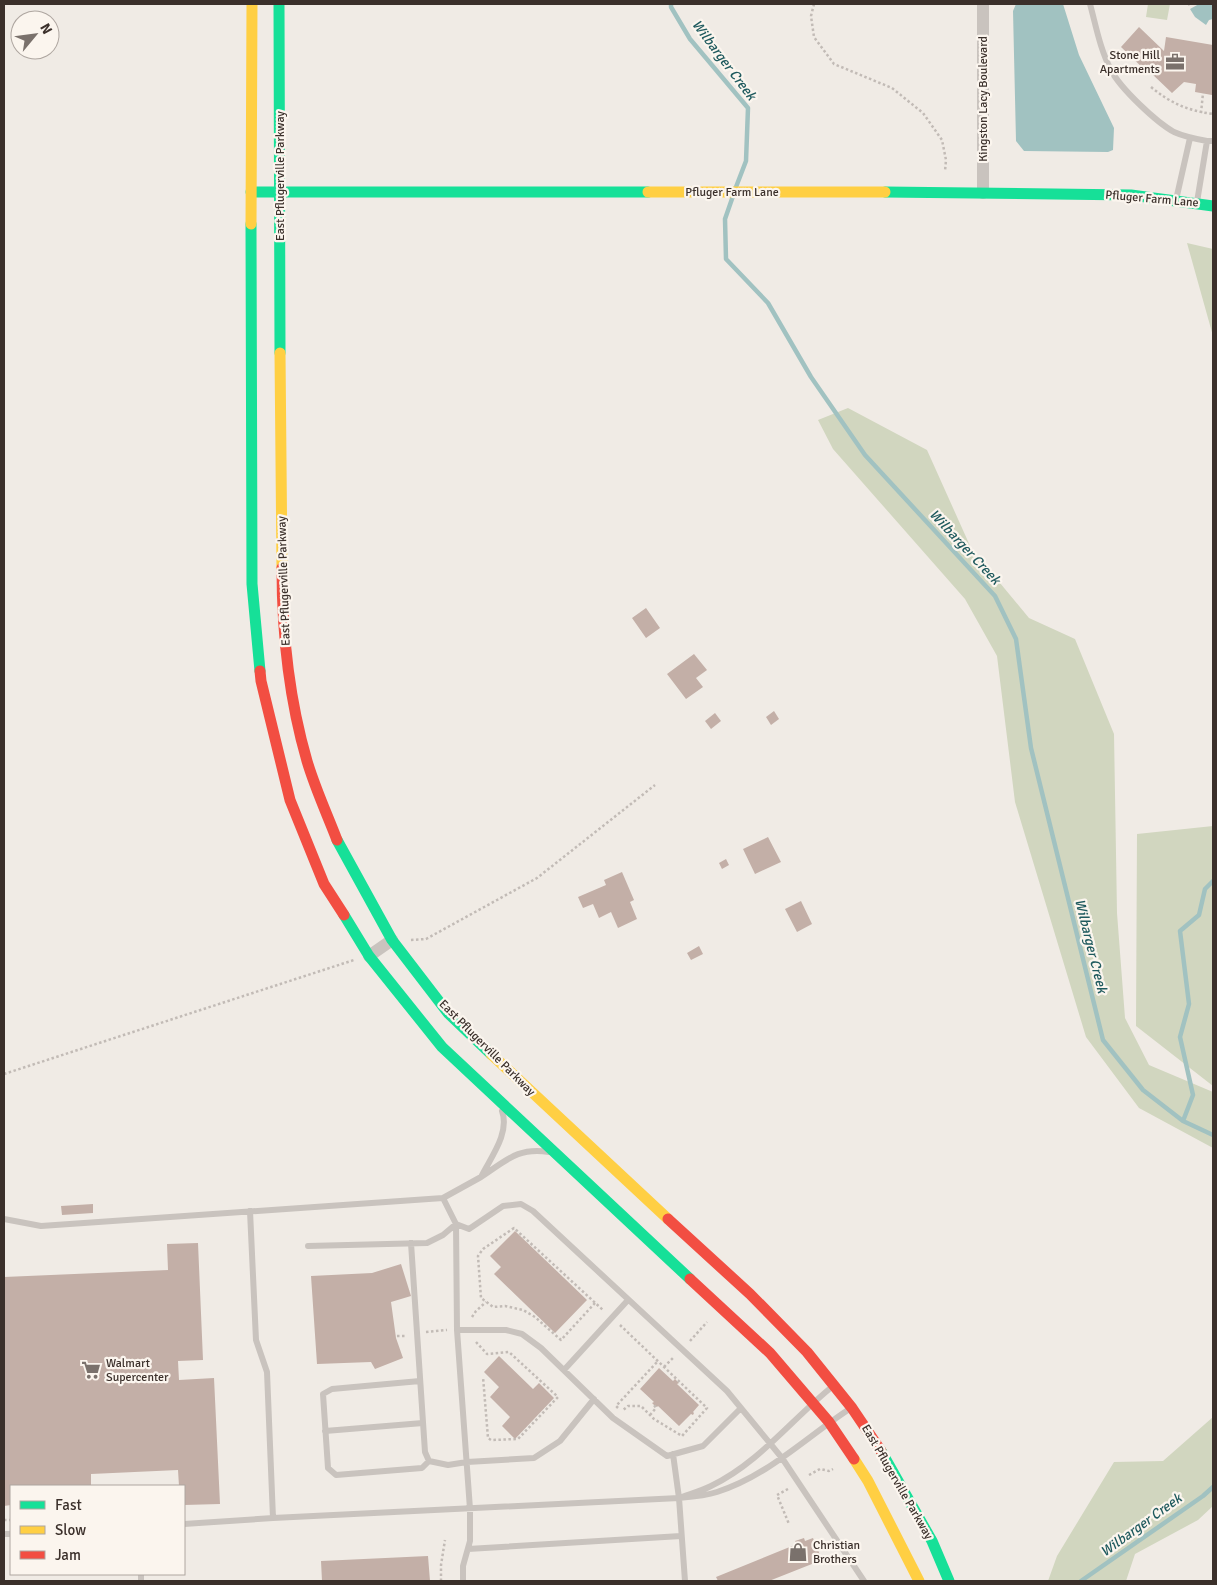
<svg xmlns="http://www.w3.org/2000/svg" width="1217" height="1585" font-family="Signika,sans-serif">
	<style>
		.green { fill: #d1d6bf }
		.water { fill: #a1c2c1 }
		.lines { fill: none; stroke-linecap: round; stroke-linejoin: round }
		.stream { stroke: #a1c2c1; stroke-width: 4.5 }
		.building { fill: #c3afa7 }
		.path { stroke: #c2bbb6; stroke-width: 2.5; stroke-dasharray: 2.5 2.5; stroke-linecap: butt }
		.lane { stroke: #c9c3be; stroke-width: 6 }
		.street { stroke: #c9c3be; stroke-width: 12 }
		.fast { stroke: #16e098; stroke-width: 11 }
		.slow { stroke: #ffcf43; stroke-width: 11 }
		.jam { stroke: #f24e42; stroke-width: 11 }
		.labels { text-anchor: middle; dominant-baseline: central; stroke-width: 4.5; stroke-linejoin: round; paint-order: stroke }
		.poi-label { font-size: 12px; fill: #3b302b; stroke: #fbf5ee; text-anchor: start }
		.street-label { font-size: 12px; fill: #3b302b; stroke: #fbf5ee }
		.water-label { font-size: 14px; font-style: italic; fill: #1f5a5e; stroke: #fbf5ee }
	</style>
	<rect width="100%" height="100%" fill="#f0ebe5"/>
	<path class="green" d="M1148 4H1170L1167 20 1146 17Z
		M1187 243 1213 249V336Z
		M848 408 927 450 971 548 1029 618 1075 639 1114 734 1117 913 1125 1018 1149 1065 1213 1092V1148L1139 1108 1086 1037 1015 802 997 656 965 599 833 449 818 420Z
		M1213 826V1086L1136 1026 1137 834Z
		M1213 1417V1506L1198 1520 1135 1554 1126 1581H1048L1057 1556 1114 1462 1163 1461Z"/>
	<path class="water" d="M1016 4H1063L1079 55 1114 128 1113 150 1108 152 1024 151 1016 141 1013 11Z
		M1199 4H1213V19L1209 20 1206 25 1195 17 1190 9Z"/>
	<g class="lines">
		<path class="stream" d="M671 4V7L690 39 748 108 746 161 736 187
			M733 196 725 219 726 259 768 303 811 377 865 455 995 596 1016 639 1031 748 1103 1040 1143 1090 1183 1121 1213 1135
			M1183 1121 1193 1095 1180 1037 1189 1004 1180 931 1199 915 1205 889 1213 881
			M1081 1581 1203 1496 1213 1487"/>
	</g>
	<path class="building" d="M1139 27 1164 51 1166 37 1213 45 1212 95 1195 92 1196 84 1184 82 1172 93 1151 73 1149 74 1121 47Z
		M646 608 660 628 646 638 632 618Z
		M694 654 707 670 696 678 703 687 686 699 667 674Z
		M774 711 779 719 771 725 766 717Z
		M715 713 721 721 711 729 705 721Z
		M768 837 781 862 755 874 743 849Z
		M726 859 729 865 722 869 719 863Z
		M622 872 634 900 630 902 637 919 618 928 611 912 599 918 593 904 583 908 578 897 606 885 604 880Z
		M801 901 812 924 797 932 785 909Z
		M699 946 703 954 691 960 687 953Z
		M93 1204V1213L62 1215 61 1206Z
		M515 1231 587 1300 555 1333 494 1274 501 1267 490 1256Z
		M198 1243 203 1360 178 1361 179 1380 214 1378 220 1504 184 1505V1486H179L178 1470 91 1474V1486H11V1505L4 1506V1277L168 1270 167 1244Z
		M401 1264 411 1296 391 1302 396 1338 403 1358 375 1369 371 1362 317 1364 311 1276 372 1273Z
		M499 1356 533 1389 539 1383 554 1398 515 1439 502 1426 510 1417 490 1397 499 1387 484 1372Z
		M659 1368 673 1381 675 1379 679 1383 677 1384 699 1405 693 1412 694 1413 693 1415 691 1414 679 1426 658 1406 657 1407 654 1405 652 1403 654 1402 640 1389Z
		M804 1538 805 1541 813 1538 822 1560 769 1581H718L716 1577 797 1544 795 1541Z
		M428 1556 430 1581H322L321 1561Z"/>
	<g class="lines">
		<path class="path" d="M814 4 811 16 814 37 834 64 892 88 923 113 942 140 946 160 945 171
			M1188 5 1189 4
			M1151 87C1170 103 1189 111 1213 114
			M1201 113 1203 93
			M411 940 426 939 537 878 655 785
			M4 1074 354 960
			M595 1303 561 1340 535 1317 523 1310 505 1306 493 1307 481 1298 478 1256 483 1249 514 1228 604 1311
			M472 1317 476 1311 486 1302
			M620 1325 707 1408 682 1436 654 1419 641 1406H628L622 1411
			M426 1332 447 1330
			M397 1336H407
			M690 1341 707 1322
			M476 1342 487 1354 509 1352 558 1397 518 1439 491 1440 488 1438 483 1377
			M664 1367 673 1358
			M618 1408 616 1406 658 1361
			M650 1415 656 1408 654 1405
			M809 1475 820 1469 829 1471 833 1469
			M788 1489 777 1495 789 1524
			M4 1520H11
			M441 1581V1565L445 1540"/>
		<path class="lane" d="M1090 4C1096 26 1100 49 1111 70 1120 88 1156 122 1174 132 1185 137 1196 139 1207 141
			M1176 200 1190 138
			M1197 202 1207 141H1213
			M502 1111C510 1133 491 1157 481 1177 506 1161 517 1147 549 1152
			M443 1198 456 1224 469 1229 503 1206 521 1204 533 1211 727 1391 782 1458 864 1581
			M250 1211 256 1340 267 1372 273 1518
			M4 1219 41 1226 443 1198 481 1177
			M456 1224 457 1330H506L522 1334 541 1348 613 1418 667 1456 703 1446 741 1408
			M411 1243 425 1452 429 1461 448 1465 467 1462 534 1458 560 1441 594 1399
			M308 1246 427 1243 443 1235 456 1224
			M457 1330 470 1509V1541L463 1566V1581
			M564 1370 628 1300
			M420 1381 332 1389 323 1394 328 1468 336 1475 422 1468 429 1461
			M833 1386C793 1418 759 1463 711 1486 701 1491 690 1494 679 1498 691 1497 705 1496 717 1492 768 1476 806 1437 851 1408
			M325 1431 423 1423
			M673 1454 679 1498 685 1581
			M184 1524 273 1518 679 1498
			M4 1534H11
			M468 1549 681 1536
			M141 1574V1581"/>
		<path class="street" d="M983 4V193
			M369 956 392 940"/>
		<path class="fast" d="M279 4 280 353
			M251 192H648
			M885 192 1131 195 1213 206
			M251 224 252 584 260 671
			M337 840 392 940 448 1013 491 1054
			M344 915 369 956 442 1047 690 1279
			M881 1451 932 1541 949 1581"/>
		<path class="slow" d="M648 192H885
			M251 224 252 4
			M280 353 282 568
			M491 1054 668 1219
			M854 1459 868 1481 919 1581"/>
		<path class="jam" d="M282 568C282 633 289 699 307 761 315 788 327 814 337 840
			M260 671 261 681 290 800 324 884 344 915
			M668 1219 750 1294 807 1352 852 1408 881 1451
			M690 1279 770 1353 829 1422 854 1459"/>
	</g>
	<defs>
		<g id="office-bare" transform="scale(1.5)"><path d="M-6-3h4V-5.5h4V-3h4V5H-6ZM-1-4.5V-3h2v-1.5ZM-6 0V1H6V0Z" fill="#7a716c" stroke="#fbf5ee" stroke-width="2.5" paint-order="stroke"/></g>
		<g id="supermarket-bare" transform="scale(1.5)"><path d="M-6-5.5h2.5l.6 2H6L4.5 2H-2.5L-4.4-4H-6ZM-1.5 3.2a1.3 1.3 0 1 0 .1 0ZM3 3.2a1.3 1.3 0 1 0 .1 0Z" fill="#7a716c" stroke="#fbf5ee" stroke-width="2.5" paint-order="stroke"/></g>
		<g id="shop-bare" transform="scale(1.5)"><path d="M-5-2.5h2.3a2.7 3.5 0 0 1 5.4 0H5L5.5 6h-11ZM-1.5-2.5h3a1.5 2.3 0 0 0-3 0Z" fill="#7a716c" stroke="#fbf5ee" stroke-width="2.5" paint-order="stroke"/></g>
	</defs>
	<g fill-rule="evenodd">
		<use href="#office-bare" x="1175" y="62"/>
		<use href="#supermarket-bare" x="91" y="1370"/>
		<use href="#shop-bare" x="798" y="1552"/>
	</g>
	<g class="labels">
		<g class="poi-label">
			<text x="1160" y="55" text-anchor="end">Stone Hill<tspan x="1160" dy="14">Apartments</tspan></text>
			<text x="106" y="1363">Walmart<tspan x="106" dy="14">Supercenter</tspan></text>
			<text x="813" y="1545">Christian<tspan x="813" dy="14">Brothers</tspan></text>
		</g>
		<g class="street-label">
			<text transform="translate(983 99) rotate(-90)">Kingston Lacy Boulevard</text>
			<text transform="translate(280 176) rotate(-90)">East Pflugerville Parkway</text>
			<text x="732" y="192">Pfluger Farm Lane</text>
			<text transform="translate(1152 199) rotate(5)">Pfluger Farm Lane</text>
			<text transform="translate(284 581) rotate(-92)">East Pflugerville Parkway</text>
			<text transform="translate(487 1048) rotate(45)">East Pflugerville Parkway</text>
			<text transform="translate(897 1482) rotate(60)">East Pflugerville Parkway</text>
		</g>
		<g class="water-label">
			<text transform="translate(724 60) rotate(53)">Wilbarger Creek</text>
			<text transform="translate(965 547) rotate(47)">Wilbarger Creek</text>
			<text transform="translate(1091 946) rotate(76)">Wilbarger Creek</text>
			<text transform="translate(1141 1525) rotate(-36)">Wilbarger Creek</text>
		</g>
	</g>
	<rect width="1217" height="1585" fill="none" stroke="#3b302b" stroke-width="10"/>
	<rect x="10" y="1485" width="175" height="90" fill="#fbf5ee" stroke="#aea6a0"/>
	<rect x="20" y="1501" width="25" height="8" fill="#16e098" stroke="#aea6a0"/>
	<text x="55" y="1510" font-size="15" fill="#3b302b">Fast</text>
	<rect x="20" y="1526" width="25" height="8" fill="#ffcf43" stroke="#aea6a0"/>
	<text x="55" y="1535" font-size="15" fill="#3b302b">Slow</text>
	<rect x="20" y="1551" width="25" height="8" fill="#f24e42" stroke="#aea6a0"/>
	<text x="55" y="1560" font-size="15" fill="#3b302b">Jam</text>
	<g transform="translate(35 35) rotate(61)"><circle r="24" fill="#fbf5ee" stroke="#aea6a0"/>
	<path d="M0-4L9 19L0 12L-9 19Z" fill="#7a716c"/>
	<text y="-8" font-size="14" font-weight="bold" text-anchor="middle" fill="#3b302b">N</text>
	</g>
</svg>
